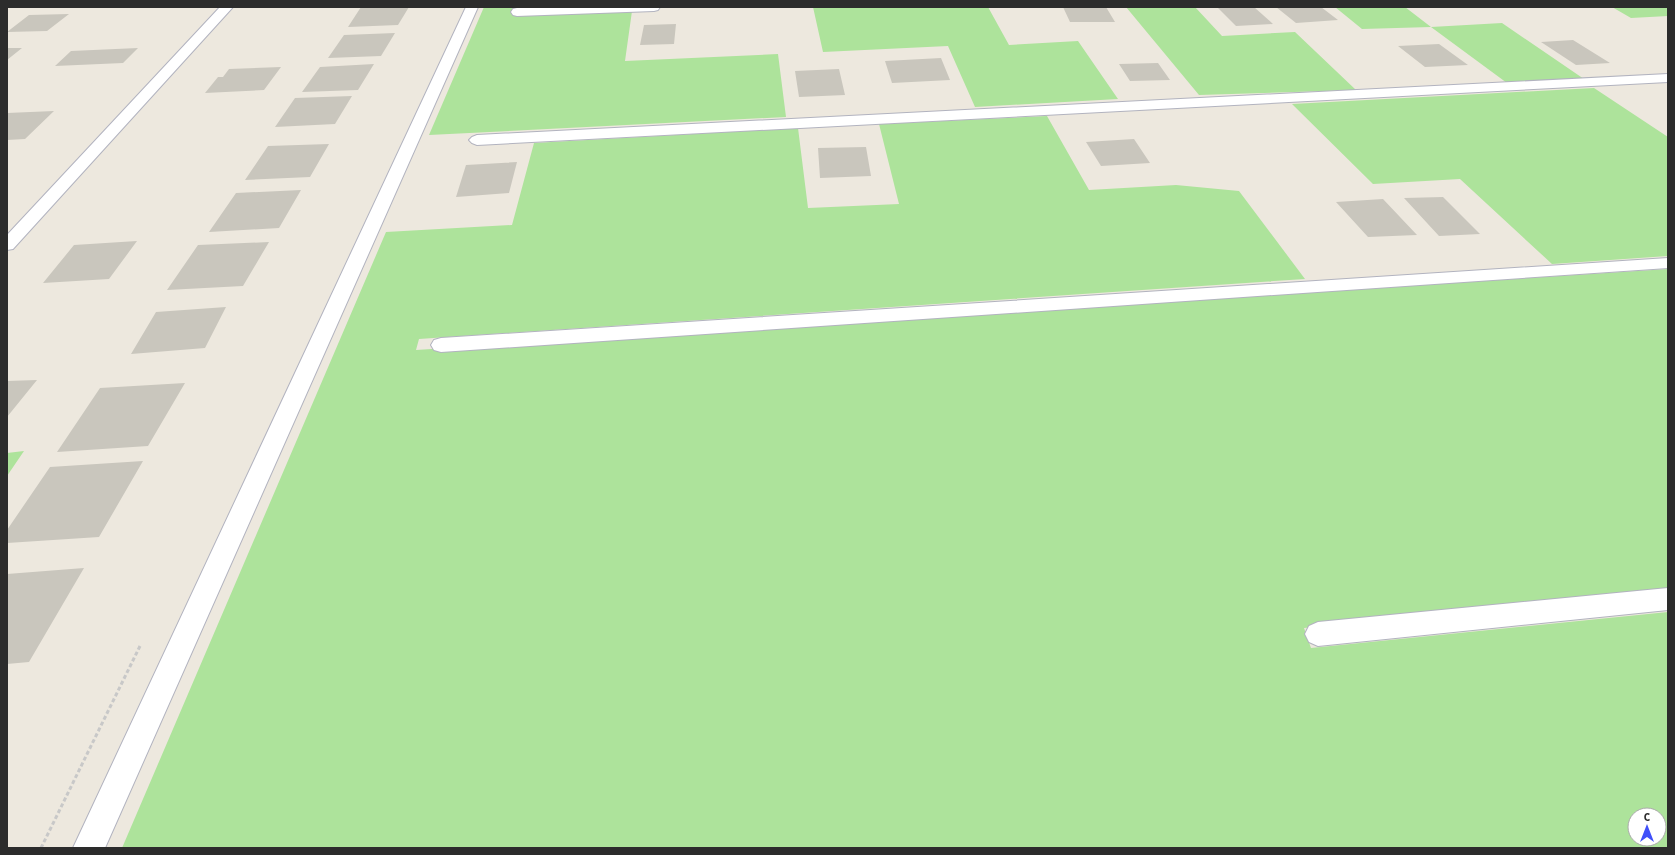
<svg xmlns="http://www.w3.org/2000/svg" width="1675" height="855" font-family="'Source Sans 3',sans-serif">
	<style>
		.green { fill: #ade39b; fill-rule: evenodd }
		.building { fill: #c9c6bd }
		.lines { fill: none; stroke-linecap: round; stroke-linejoin: round }
		.minor-casing { stroke: #b2b3bf; stroke-width: 2 }
		.path { stroke: #c8c8c8; stroke-width: 3; stroke-dasharray: 4 2.5; stroke-linecap: butt }
		.minor { fill: #fff; fill-rule: evenodd }
	</style>
	<rect width="100%" height="100%" fill="#ede8de"/>
	<path class="green" d="M484 7H603L632 11 625 61 778 54 786 117 429 135Z
		M813 7H988L1009 45 1078 41 1118 99 975 107 948 46 823 52Z
		M1126 7H1195L1222 36 1295 32 1356 90 1199 95Z
		M1335 7H1405L1431 27 1502 23 1584 79 1507 83 1431 27 1362 29Z
		M1612 7H1668V16L1631 18Z
		M1594 88 1668 137V256L1552 264 1460 179 1373 184 1292 104Z
		M1047 116 1089 190 1176 185 1239 191 1305 279 419 339 416 350 1668 269V592L1304 628 1311 648 1668 612V848H122L386 232 512 225 534 143 798 128 808 208 899 204 879 124ZM1635 815H1659V839H1635Z
		M24 451 7 476V453Z"/>
	<path class="building" d="M361 7H409L398 25 348 27Z
		M1063 7H1106L1115 22H1070Z
		M1217 7H1254L1273 24 1236 26Z
		M1276 7H1321L1338 20 1296 23Z
		M69 14 47 31 7 32 29 15Z
		M676 24 674 44 640 45 644 25Z
		M395 33 381 56 328 58 344 35Z
		M1573 40 1610 63 1576 65 1541 42Z
		M1439 44 1468 65 1425 67 1398 46Z
		M7 48H22L7 60Z
		M138 48 123 63 55 66 71 51Z
		M941 58 950 80 892 83 885 61Z
		M1158 63 1170 80 1130 81 1119 64Z
		M374 64 358 90 302 92 320 67Z
		M281 67 264 90 205 93 218 77H223L229 69Z
		M839 69 845 95 799 97 795 71Z
		M352 96 335 124 275 127 295 98Z
		M54 111 25 139 7 140V113Z
		M1134 139 1150 163 1101 166 1086 142Z
		M329 144 310 177 245 180 268 146Z
		M866 147 871 176 820 178 818 148Z
		M517 162 509 193 456 197 466 165Z
		M301 190 279 228 209 232 236 193Z
		M1443 197 1480 234 1439 236 1404 198Z
		M1383 199 1417 235 1368 237 1336 202Z
		M137 241 109 279 43 283 74 245Z
		M269 242 243 286 167 290 198 245Z
		M226 307 205 348 131 354 156 312Z
		M37 380 7 417V381Z
		M185 383 148 446 57 452 100 388Z
		M143 461 99 537 7 543V530L50 467Z
		M84 568 29 662 7 664V574Z"/>
	<g class="lines">
		<g class="minor-casing">
			<path id="minor" d="M220 7H233L13 249 7 250V235Z
				M466 7H478L105 848H73Z
				M553 7H660L658 10 654 11 517 16 513 15 511 12 513 9 517 8Z
				M1668 74V82L477 145 472 143 469 140 472 137 477 135Z
				M1668 258V268L441 352 434 350 431 345 434 340 441 338Z
				M1668 588V610L1318 646 1309 642 1305 634 1309 626 1318 622Z"/>
		</g>
		<path class="path" d="M41 848 140 646"/>
		<use href="#minor" class="minor"/>
	</g>
	<rect width="1675" height="855" fill="none" stroke="#2c2c2c" stroke-width="16"/>
	<g transform="translate(1647 827)"><circle r="19" fill="#ffffff" stroke="#ababab"/>
	<path d="M0-3L7 15L0 10L-7 15Z" fill="#4050f9"/>
	<text y="-6" font-size="11" font-weight="bold" text-anchor="middle" fill="#2c2c2c">С</text>
	</g>
</svg>
